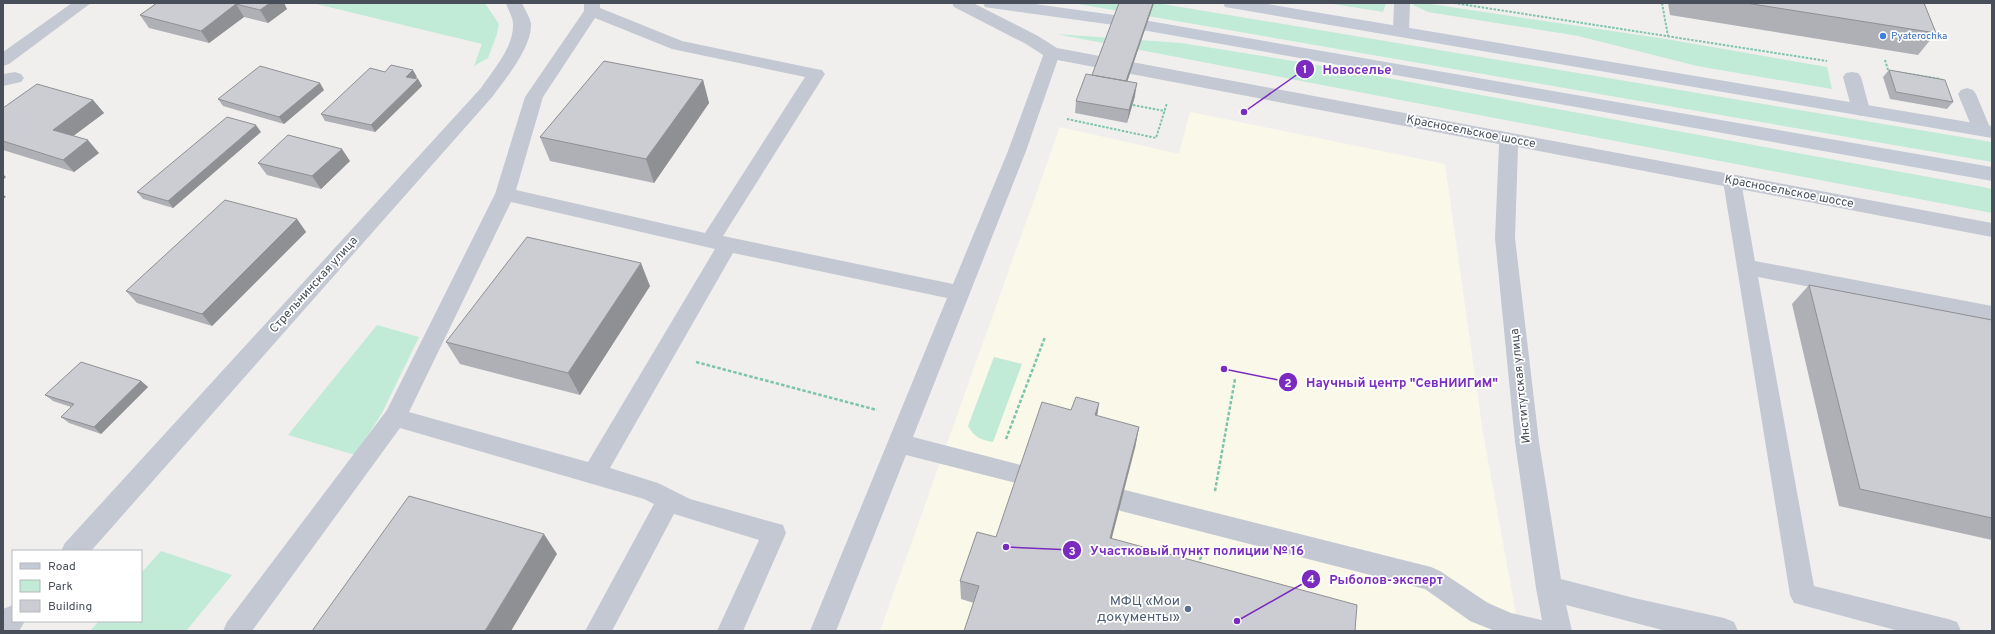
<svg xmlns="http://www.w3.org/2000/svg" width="1995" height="634" font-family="Overpass,sans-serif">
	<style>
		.commercial { fill: #faf8e9 }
		.green { fill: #c1ead7 }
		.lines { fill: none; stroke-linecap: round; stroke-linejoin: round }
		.path-far1 { stroke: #7cc5ac; stroke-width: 2; stroke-dasharray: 2.5 1.5; stroke-linecap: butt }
		.path { stroke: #7cc5ac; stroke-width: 2.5; stroke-dasharray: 3.5 2; stroke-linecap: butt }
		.service { fill: #c3c8d2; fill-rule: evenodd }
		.minor { fill: #c3c8d2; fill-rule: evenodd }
		.secondary { fill: #c3c9d5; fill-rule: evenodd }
		.wall { fill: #afb0b5 }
		.shaded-wall { fill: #8f9093 }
		.building { fill: #cccdd2; stroke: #8f9093 }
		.shop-dot { fill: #3f7fe0; stroke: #fff; stroke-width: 1.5 }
		.service-dot { fill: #5c6f8a; stroke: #fff; stroke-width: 1.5 }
		.labels { text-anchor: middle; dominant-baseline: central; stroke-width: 3.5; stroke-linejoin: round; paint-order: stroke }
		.far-shop-label { font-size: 10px; fill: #366cbe; stroke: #fff; text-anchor: start }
		.street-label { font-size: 12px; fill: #484f5a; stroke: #fff }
		.near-service-label { font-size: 14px; fill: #4e5e75; stroke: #fff; text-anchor: end }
		.leader { fill: none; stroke: #7b2cbf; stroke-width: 1.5 }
		.callout-dot { fill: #7b2cbf; stroke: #fff; stroke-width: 1.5 }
		.mark-label { font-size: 12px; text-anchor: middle; font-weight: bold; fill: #fff }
		.callout-label { font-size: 13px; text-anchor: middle; font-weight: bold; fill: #7b2cbf; stroke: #fff; stroke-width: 3.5; stroke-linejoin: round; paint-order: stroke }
	</style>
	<rect width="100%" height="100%" fill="#f1efee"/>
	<path class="commercial" d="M1190 112 1445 164 1483 433 1519 631H880L1060 127 1179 154Z"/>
	<path class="green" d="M312 3H485L499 24 497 34 488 58 474 66 482 44Z
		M1072 3H1157L1992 142V162Z
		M1327 3H1386L1383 12Z
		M1412 3H1424L1666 39 1827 67 1832 89 1697 66 1578 36 1428 12 1415 6Z
		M1056 34 1181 43 1306 63 1978 186 1992 189V213Z
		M377 325 419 337 382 413 355 455 288 435Z
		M994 357 1022 364 993 442C981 440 974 437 968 426Z
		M161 551 232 575 186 631H90L99 621H141V573Z"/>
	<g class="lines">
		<path class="path-far1" d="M1454 3 1827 61
			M1662 3 1668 36
			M1885 60 1888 70
			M1897 72 1941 79
			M1133 105 1165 111
			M1067 119 1156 138 1167 103"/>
		<path class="path" d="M696 362 877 410
			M1006 439 1045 337
			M1215 491 1235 379
			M1198 565 1202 554"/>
		<path class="service" d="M584 3H600V8L682 41 816 69 822 70 825 74 723 236 953 284 1008 151 1044 53 1046 49 1052 48 1058 49 1060 53 1026 151 913 437 1032 468 1036 475 1032 482 1024 485 906 455 836 631H810L947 298 733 253 610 468 658 483 690 499 783 525 786 533 743 631H717L759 540 674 514 612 631H585L654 504 644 499 400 428 252 631H223L227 622 387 410 495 194 525 97 584 11ZM595 18 672 49 805 77 705 233 516 190 543 97ZM511 202 715 249 588 462 409 412Z
			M1394 3H1410L1409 31 1407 35 1401 36 1395 35 1393 31Z
			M15 72 21 74 24 78 21 82 3 86V74Z
			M1852 72 1858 73 1861 77 1870 110 1867 114 1861 116 1855 114 1852 110 1843 77 1846 73Z
			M1967 88 1973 90 1976 94 1991 130 1988 134 1982 136 1976 134 1973 130 1958 94 1961 90Z
			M1732 174 1739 176 1741 181 1755 261 1992 306V322L1758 277 1814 586 1948 619 1957 622 1961 631H1899L1794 603 1790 595 1723 181 1725 176Z
			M1121 489 1431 567 1440 571 1488 603 1511 613 1550 622 1554 631H1495L1470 621 1425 589 1121 511 1113 507 1109 500 1113 493Z"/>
		<path class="minor" d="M72 3H91L9 64 3 66V52Z
			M506 3H522C525 10 530 17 531 24 532 47 506 78 493 96L91 551H61L65 543 481 88C493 70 514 47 513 24 513 17 508 10 506 3Z
			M952 3H973L1038 36 1057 48 1992 223V237L1518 147 1515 238 1539 442 1561 579 1634 598 1724 618 1734 622 1738 631H1666L1566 605 1572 631H1544L1536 588 1515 442 1495 238 1499 144 1052 59 1046 57 1026 44 954 7Z
			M13 605V621H25L19 631H3V609Z"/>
		<path class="secondary" d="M983 3H1028L1114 15 1992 167V181L1114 25 991 8 985 7Z
			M1223 3H1261L1992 126V138L1231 8 1225 7Z"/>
	</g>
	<path class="wall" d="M157 3H284L287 9 268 23 244 17 209 43 149 28 140 15Z
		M1119 3H1154L1127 82 1135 96 1127 123 1075 113 1076 101 1092 75Z
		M1668 3H1924L1936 33 1918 55 1670 15Z
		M1889 70 1953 102 1947 109 1890 99 1883 77Z
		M385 72 417 77 415 78 418 79 422 86 375 132 325 121 321 114Z
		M703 80 709 103 654 183 550 161 540 137Z
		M324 90 284 124 223 106 218 99Z
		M93 100 104 113 73 136 99 153 74 172 3 150V108Z
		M261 132 173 208 143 199 137 192Z
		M350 161 321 189 267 175 258 163Z
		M297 219 306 232 212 326 137 303 126 291Z
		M1809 285 1992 320V540L1839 506 1792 304Z
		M650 286 580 395 460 364 446 342Z
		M141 381 148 387 101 434 69 423 61 417 71 407 53 401 45 395Z
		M1071 410 1139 427 1135 448 974 603 961 599 960 581 996 537Z"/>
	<path class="shaded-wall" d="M270 3H284L287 9 268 23 260 10Z
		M1153 3H1154L1123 94 1124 87Z
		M236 4 244 17 209 43 201 31Z
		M413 70 417 77 410 83 406 77Z
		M418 79 422 86 375 132 371 125Z
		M703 80 709 103 654 183 646 159Z
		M320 83 324 90 284 124 279 117Z
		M1137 83 1135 96 1127 123 1129 110Z
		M93 100 104 113 64 143 53 130Z
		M256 125 261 132 173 208 168 201Z
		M88 140 99 153 74 172 63 160Z
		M342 149 350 161 321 189 312 176Z
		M3 174 6 177 3 180Z
		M3 194 6 197 3 199Z
		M297 219 306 232 212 326 202 314Z
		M641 263 650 286 580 395 568 373Z
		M141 381 148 387 101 434 94 427Z
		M1099 403 1096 425 1095 415Z
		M1139 427 1135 448 1107 557 1110 538Z
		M544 534 557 554 511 631H485Z"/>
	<path class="building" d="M157 3H270L260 10 236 4 201 31 140 15Z
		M1119 3H1153L1126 81 1092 75Z
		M1746 3H1924L1936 33Z
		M604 61 703 80 646 159 540 137Z
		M391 65 413 70 406 77 418 79 371 125 321 114 370 68 385 72Z
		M260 66 320 83 279 117 218 99Z
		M1889 70 1945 80 1953 102 1896 92Z
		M1086 74 1137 83 1129 110 1076 101Z
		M37 84 93 100 53 130 88 140 63 160 3 141V108Z
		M227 117 256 125 168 201 137 192Z
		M288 135 342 149 312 176 258 163Z
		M225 200 297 219 202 314 126 291Z
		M527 237 641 263 568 373 446 342Z
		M1809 285 1992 320V518L1860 489Z
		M81 362 141 381 94 427 61 417 74 404 45 395Z
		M1076 397 1099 403 1095 415 1139 427 1110 538 1357 605 1355 630 1359 631H964L979 586 960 581 977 532 996 537 1042 402 1071 410Z
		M409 496 544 534 485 631H312Z"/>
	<circle class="shop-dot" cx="1883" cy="36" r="4"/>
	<circle class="service-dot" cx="1188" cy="609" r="4"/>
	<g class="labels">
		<g class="far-shop-label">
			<text x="1891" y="36">Pyaterochka</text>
		</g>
		<g class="street-label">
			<text transform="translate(1471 132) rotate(11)">Красносельское шоссе</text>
			<text transform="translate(1789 192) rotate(11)">Красносельское шоссе</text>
			<text transform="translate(314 285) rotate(-48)">Стрельнинская улица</text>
			<text transform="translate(1521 386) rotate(-96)">Институтская улица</text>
		</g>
		<g class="near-service-label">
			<text x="1180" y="601">МФЦ «Мои<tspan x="1180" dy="16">документы»</tspan></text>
		</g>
	</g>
	<path class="leader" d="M1244 112L1305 69M1224 369L1288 382M1006 547L1072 550M1237 621L1311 579"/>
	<g class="callout-dot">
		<circle cx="1244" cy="112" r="4"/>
		<circle cx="1224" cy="369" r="4"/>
		<circle cx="1006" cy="547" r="4"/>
		<circle cx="1237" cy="621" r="4"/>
		<circle cx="1305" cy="69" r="10"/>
		<circle cx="1288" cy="382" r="10"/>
		<circle cx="1072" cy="550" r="10"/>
		<circle cx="1311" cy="579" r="10"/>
	</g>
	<g class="mark-label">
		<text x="1305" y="73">1</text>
		<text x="1288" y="387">2</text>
		<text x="1072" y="555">3</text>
		<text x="1311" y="583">4</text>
	</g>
	<g class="callout-label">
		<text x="1357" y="74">Новоселье</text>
		<text x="1402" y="387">Научный центр "СевНИИГиМ"</text>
		<text x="1197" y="555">Участковый пункт полиции № 16</text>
		<text x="1386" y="584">Рыболов-эксперт</text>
	</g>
	<rect width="1995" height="634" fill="none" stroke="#484f5a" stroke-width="8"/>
	<rect x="12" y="550" width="130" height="72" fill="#ffffff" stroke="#b6b9bd"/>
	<rect x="20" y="563" width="20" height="6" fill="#c3c9d5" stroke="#b6b9bd"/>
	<text x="48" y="570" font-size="12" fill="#484f5a">Road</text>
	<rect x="20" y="580" width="20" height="12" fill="#c1ead7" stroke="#b6b9bd"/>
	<text x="48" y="590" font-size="12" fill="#484f5a">Park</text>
	<rect x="20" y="600" width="20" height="12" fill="#cccdd2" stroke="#b6b9bd"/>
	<text x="48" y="610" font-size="12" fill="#484f5a">Building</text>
</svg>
